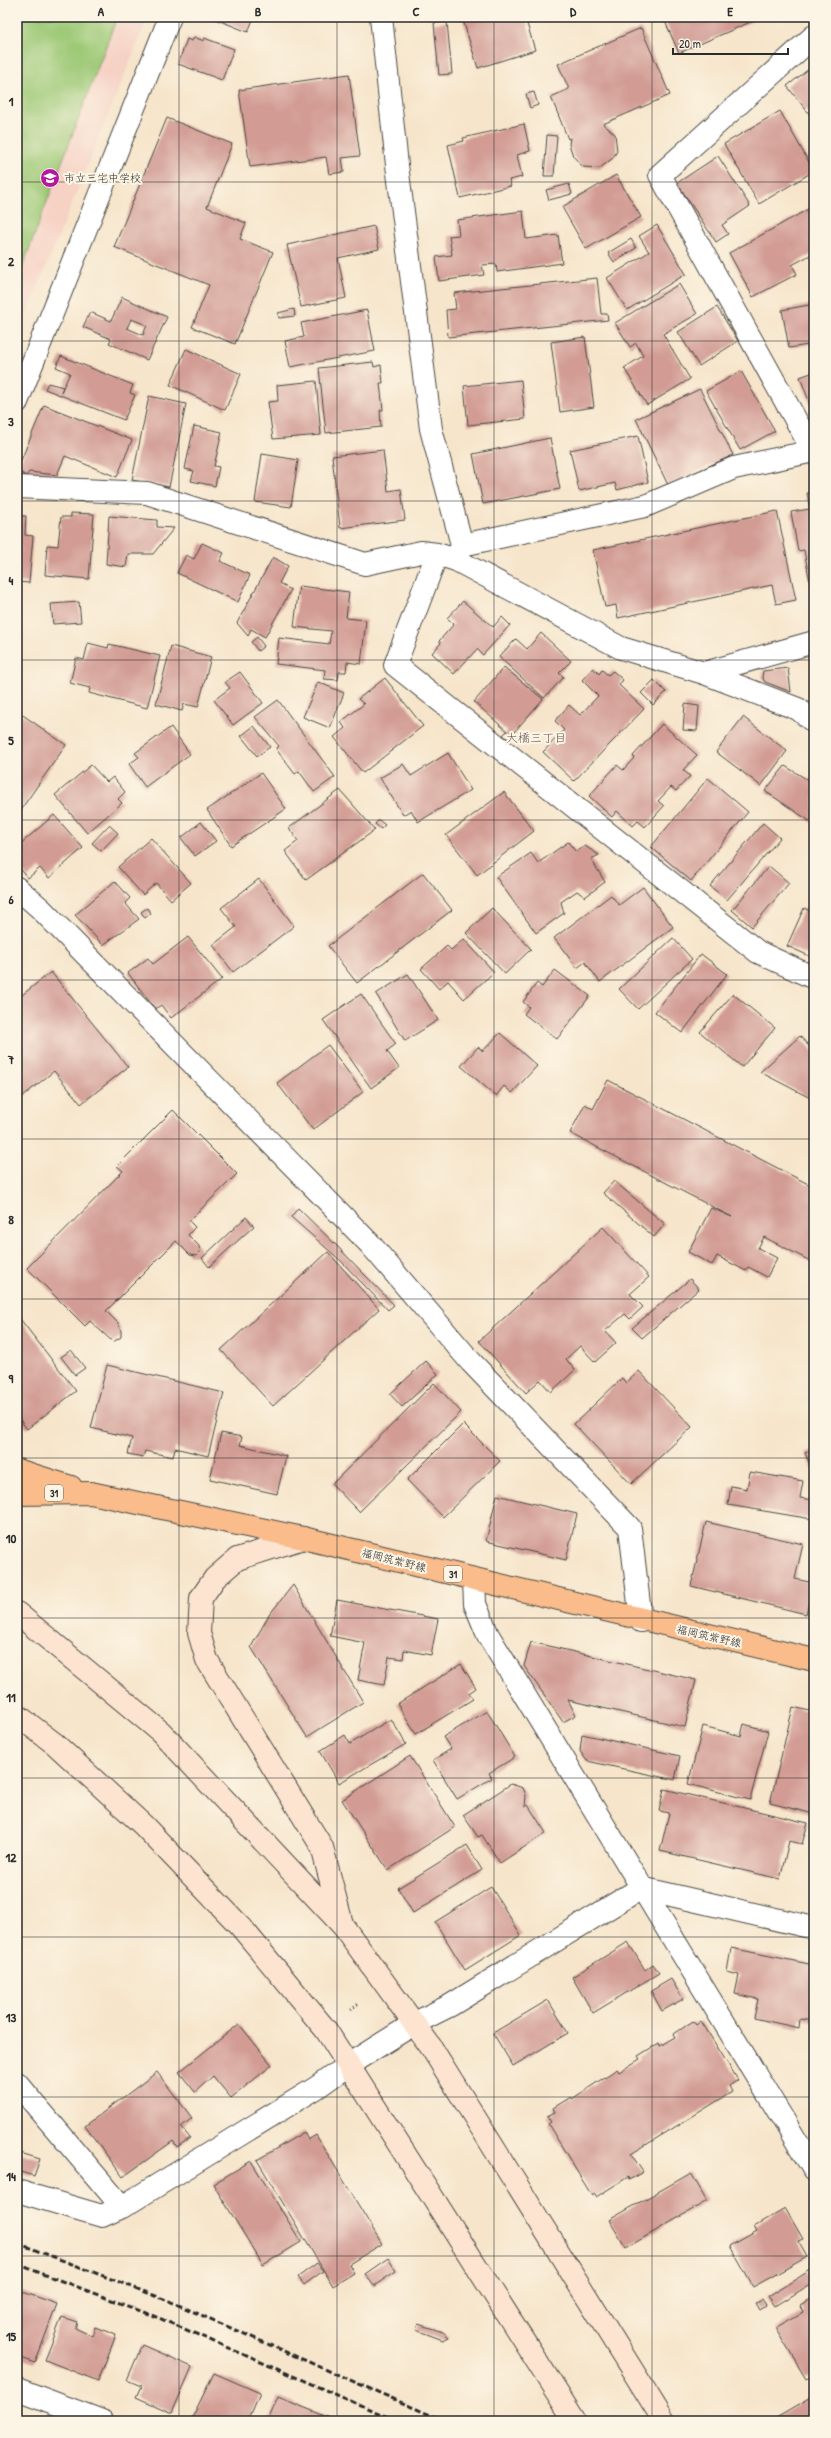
<svg xmlns="http://www.w3.org/2000/svg" width="831" height="2438" font-family="'Patrick Hand','Klee One',sans-serif">
	<style>
		.built { fill: #f6d2c5 }
		.green { fill: #9dc976; stroke: #647a50 }
		.building { fill: #d29c94; fill-rule: evenodd }
		.lines { fill: none; stroke-linecap: round; stroke-linejoin: round }
		.lane-casing { stroke: #494743; stroke-width: 24 }
		.street-casing { stroke: #494743; stroke-width: 24 }
		.secondary-casing { stroke: #494743; stroke-width: 24 }
		.primary-casing { stroke: #494743; stroke-width: 24 }
		.path { stroke: #494743; stroke-width: 2.5; stroke-dasharray: 1 3; stroke-linecap: butt }
		.lane { stroke: #fff; stroke-width: 22 }
		.street { stroke: #fff; stroke-width: 22 }
		.secondary { stroke: #fde4d0; stroke-width: 22 }
		.primary { stroke: #f9bc8a; stroke-width: 22 }
		.rail { stroke: #2b2b2b; stroke-width: 3; stroke-dasharray: 6 3; stroke-linecap: butt }
		.grid { fill: none; stroke: #2b2b2b; stroke-width: 1; stroke-opacity: 0.55 }
		.labels { text-anchor: middle; dominant-baseline: central; stroke-width: 4; stroke-linejoin: round; paint-order: stroke }
		.shield { fill: #fcf5e5; stroke: #6a6863; stroke-width: 1 }
		.shield-label { font-size: 10px; font-weight: bold; fill: #2b2b2b }
		.poi-label { font-size: 11px; fill: #2b2b2b; stroke: #fcf5e5; text-anchor: start }
		.street-label { font-size: 11px; fill: #2b2b2b; stroke: #fcf5e5 }
		.neighbourhood-label { font-size: 12px; fill: #655350; stroke: #fcf5e5 }
		.neatline { fill: none; stroke: #2b2b2b; stroke-width: 1.5 }
		.grid-label { font-size: 13px; text-anchor: middle; font-weight: bold; fill: #2b2b2b }
	</style>
	<rect width="100%" height="100%" fill="#fcf5e5"/>
	<filter id="ink" filterUnits="userSpaceOnUse"><feTurbulence type="fractalNoise" baseFrequency=".025" numOctaves="2"/><feDisplacementMap in="SourceGraphic" scale="8" xChannelSelector="R" yChannelSelector="G"/><feConvolveMatrix kernelMatrix="1 2 1 2 8 2 1 2 1" color-interpolation-filters="sRGB"/></filter>
	<filter id="wash" filterUnits="userSpaceOnUse"><feTurbulence type="fractalNoise" baseFrequency=".012" numOctaves="4" result="noise"/><feDisplacementMap in="SourceGraphic" scale="16" xChannelSelector="R" yChannelSelector="G"/><feGaussianBlur stdDeviation="0.9" result="paint"/><feColorMatrix in="noise" values="0 0 0 0 0 0 0 0 0 0 0 0 0 0 0 0 0 1.4 0 .05"/><feComposite in="paint" operator="in"/></filter>
	<g filter="url(#wash)">
		<rect width="100%" height="100%" fill="#f6e5cb"/>
		<path class="built" d="M17 17H148L17 338Z"/>
		<path class="green" d="M17 17H117L17 281Z"/>
		<g id="blocks">
			<path class="building" d="M210 17H254L248 32Z
				M462 17H525L535 50 478 68Z
				M663 17H762L679 53Z
				M447 22 452 74 439 75 434 23Z
				M641 28 670 95 603 124 615 134 617 151 613 158 600 168 583 167 573 156 569 144 570 138 568 139 551 97 569 89 558 64Z
				M194 37 204 41V38L234 49 222 80 178 64 187 39 192 41Z
				M814 65V120L787 86Z
				M349 74 360 156 342 158 344 172 329 174 326 157 250 167 239 90Z
				M534 92 538 105 530 108 526 94Z
				M780 111 814 171 759 204 724 144Z
				M167 118 232 144 207 207 246 223 240 239 273 252 235 344 192 327 209 285 114 247Z
				M524 124 530 151 517 155 522 177 509 180 511 186 460 198 448 145 464 141 463 138Z
				M547 135 557 136 554 176H544Z
				M718 156 750 206 722 225 728 234 716 242 677 183Z
				M616 175 641 217 586 249 562 207Z
				M569 184 572 194 549 200 546 190Z
				M814 206V253L792 265 797 274 753 297 729 253Z
				M523 211 526 239 558 235 562 263 497 272 496 264 482 265 484 275 439 281 436 257 452 255 449 236 459 235 457 220Z
				M657 225 686 274 627 310 607 278 649 252 639 236Z
				M374 226 379 249 338 258 346 298 301 307 287 245Z
				M631 239 636 248 614 262 608 253Z
				M597 278 601 314H607L608 320 448 337 446 310 456 309 454 293Z
				M679 284 697 314 663 334 690 379 647 405 624 368 643 356 636 343 630 347 615 323Z
				M122 297 167 317 147 360 109 343 111 339 83 327 90 312 111 321ZM131 319 147 325 143 335 127 328Z
				M814 304V344L789 348 782 310Z
				M717 307 738 341 699 366 678 332Z
				M294 309 295 316 279 318 278 313Z
				M367 310 375 351 290 367 285 341 304 337 301 323Z
				M585 337 594 407 560 412 551 342Z
				M186 349 241 374 225 410 170 385Z
				M61 356 133 385 130 393 135 395 124 420 45 389 48 383 63 387 61 392 70 373 56 367Z
				M373 362 374 367 381 365 383 383H380L383 410H380L381 427 326 433 319 368Z
				M741 371 775 431 740 450 706 391Z
				M814 372V414L800 377Z
				M521 380 525 419 468 425 464 386Z
				M316 381 321 435 273 439 268 402 278 401 277 385Z
				M700 389 733 455 668 485 636 419Z
				M149 396 186 404 169 487 132 480Z
				M44 405 132 440 117 477 65 456 57 475 29 472 26 476 17 470Z
				M194 426 222 432 214 466 219 467 215 486 191 481 194 471 185 469Z
				M638 436 648 482 617 490 615 483 579 491 570 450Z
				M550 438 560 489 483 504 473 454Z
				M383 450 388 491 401 489 405 520 340 528 332 456Z
				M262 454 298 460 291 507 255 502Z
				M814 492V599H813L804 550 798 551 791 512 810 509 807 493Z
				M777 511 796 600 776 604 772 585 618 618 616 605 605 607 593 550Z
				M71 513 94 514 89 579 45 575 47 545 58 546 61 517H71Z
				M17 516H26L25 535 33 536 29 583 17 582Z
				M109 516 157 520V527L174 528 153 554H128L126 567 106 564Z
				M202 543 224 553 220 561 250 575 238 602 177 573 186 555 194 559Z
				M273 557 288 566 279 583 291 590 265 637 251 629 248 636 237 623Z
				M299 586 349 592 346 618 366 620 361 664 347 662 346 672H339L338 680 324 679 325 670 276 664 279 638 329 644 331 631 294 627Z
				M463 601 493 627 502 617 510 625 483 655 477 649 454 674 432 653 441 643 439 641 454 624 447 618Z
				M79 602 81 622 53 624 51 604Z
				M541 633 571 661 559 673 564 677 544 698 499 657 516 639 527 649Z
				M257 637 264 646 258 651 251 642Z
				M88 643 108 648 109 644 160 656 147 708 89 693 90 688 70 683 76 658 84 660Z
				M171 646 211 657 198 707 184 704 182 711 156 704Z
				M504 667 543 699 508 739 503 735 507 731 474 702Z
				M593 668 599 674 602 670 608 675 613 671 623 680 619 685 644 709 574 781 543 752 564 730 555 721 569 705 580 715 598 696 582 680Z
				M788 668 791 692 765 682 762 677 763 671Z
				M240 672 263 703 233 725 214 700 230 688 225 682Z
				M385 678 423 726 363 773 334 737 345 728 341 722 364 704 358 699Z
				M654 680 666 692 653 705 641 693Z
				M318 682 344 693 330 728 303 717Z
				M278 700 335 777 314 792 299 771 295 774 276 749 279 746 255 717Z
				M685 704 699 706 697 731 683 730Z
				M17 711 66 745 17 815Z
				M743 717 787 751 761 786 716 752Z
				M662 724 697 755 683 770 690 776 676 791 671 787 658 801 664 806 645 827 638 821 633 826 617 811 612 817 589 796 617 765 623 770 634 758 633 756Z
				M254 726 270 747 257 756 241 736Z
				M171 727 190 754 145 787 129 764 139 757 135 753Z
				M448 753 471 790 418 822 411 810 403 815 380 778 403 764 411 776Z
				M91 765 107 782 113 777 125 792 118 799 122 803 87 833 55 795Z
				M785 766 808 780 814 775V824L765 791Z
				M261 773 286 809 231 846 207 810Z
				M708 778 748 812 691 881 651 847Z
				M340 790 375 830 306 880 285 851 298 841 289 828Z
				M504 792 534 831 477 875 446 835Z
				M54 815 83 848 49 878 40 868 28 878 17 865V858L23 852 18 846Z
				M379 820 385 825 381 829 375 824Z
				M201 822 216 841 195 856 181 838Z
				M763 823 780 838 727 900 710 886Z
				M109 825 118 833 101 851 92 843Z
				M151 838 191 883 171 900 156 883 143 895 118 867Z
				M568 842 576 852 585 846 599 855 591 859 605 882 585 897 577 891 561 902 564 913 536 933 496 877 531 853 538 863Z
				M769 866 789 883 752 927 732 910Z
				M423 873 452 910 357 983 328 946Z
				M259 879 294 926 233 972 213 945 236 927 221 908Z
				M115 881 130 898 125 903 139 919 103 945 75 915Z
				M643 887 673 927 600 982 585 962 577 968 554 938 611 895 619 905Z
				M147 908 151 913 145 918 141 912Z
				M492 908 531 949 505 974 466 933Z
				M804 908 814 913V958L787 946Z
				M188 937 222 979 171 1018 161 1005 155 1009 128 973 148 958 153 964Z
				M673 938 692 959 638 1009 619 989Z
				M464 939 494 972 464 999 448 981 439 989 421 969 447 946 451 950Z
				M701 954 727 974 682 1033 655 1012Z
				M555 970 590 996 557 1039 524 1014 529 1007 523 1002 537 983 542 987Z
				M51 972 128 1067 81 1104 54 1071 17 1101V999Z
				M408 974 438 1020 405 1041 376 994Z
				M361 994 396 1044 387 1051 399 1068 371 1088 323 1020Z
				M733 994 775 1028 742 1067 700 1032Z
				M500 1033 537 1066 512 1093 504 1086 496 1096 461 1066 478 1047 483 1051Z
				M800 1036 814 1052V1100L760 1072Z
				M328 1045 363 1092 313 1130 277 1083Z
				M608 1080 814 1187V1263L764 1237 758 1248 777 1258 767 1277 748 1267 746 1271 717 1256 712 1265 688 1252 711 1208 732 1217 570 1133 585 1104 593 1109Z
				M173 1110 237 1174 189 1221 195 1227 188 1235 199 1246 200 1252 196 1256 190 1255 176 1241 106 1311 118 1323 121 1331V1337L113 1342 90 1321 85 1326 27 1268 123 1171 117 1166Z
				M614 1181 665 1224 654 1237 603 1193Z
				M298 1208 336 1245 394 1305 388 1310 341 1261 291 1217Z
				M246 1217 254 1226 209 1267 202 1258Z
				M603 1227 649 1277 630 1294 643 1307 630 1319 625 1314 605 1331 616 1343 595 1362 580 1346 566 1359 575 1370 551 1392 540 1380 526 1393 479 1341Z
				M328 1252 379 1309 273 1406 221 1350Z
				M690 1279 699 1289 642 1338 632 1328Z
				M17 1315 76 1391 27 1429 17 1416Z
				M71 1350 85 1368 75 1375 61 1357Z
				M426 1361 438 1374 402 1407 390 1394Z
				M107 1365 224 1393 208 1456 175 1448 173 1457 145 1451 143 1457 128 1454 132 1438 91 1428Z
				M639 1371 692 1427 631 1484 574 1424 622 1378 626 1383Z
				M434 1383 461 1412 359 1512 332 1484Z
				M463 1424 500 1461 443 1517 407 1480Z
				M221 1433 242 1437 240 1445 286 1456 277 1494 210 1479Z
				M814 1449V1468L812 1469 805 1453Z
				M750 1472 803 1481 800 1498 814 1500 812 1519 728 1505 731 1486 747 1489Z
				M497 1495 577 1514 566 1560 486 1541Z
				M706 1522 803 1544 795 1579 814 1583 806 1614 691 1586Z
				M293 1585 363 1702 307 1737 251 1647 269 1615Z
				M337 1600 438 1619 431 1655 404 1650 403 1659 389 1657 384 1685 358 1680 365 1643 330 1636Z
				M531 1642 696 1680 685 1727 568 1700 576 1715 563 1722 524 1666Z
				M461 1664 476 1688 469 1693 473 1699 416 1734 397 1704Z
				M793 1707 814 1712V1814L770 1803Z
				M487 1711 515 1757 489 1773 492 1778 457 1799 433 1760 451 1749 443 1737Z
				M391 1719 406 1744 339 1783 320 1751 345 1735 350 1744Z
				M744 1724 768 1731 750 1800 688 1784 703 1726 741 1736Z
				M582 1734 680 1756 675 1780 587 1761 580 1751Z
				M410 1756 455 1827 388 1870 342 1800Z
				M511 1784 523 1788 526 1795 525 1807 528 1805 546 1833 500 1863 482 1835 478 1837 463 1815Z
				M664 1789 808 1823 802 1844 789 1841 780 1879 660 1851 669 1813 659 1811Z
				M467 1845 482 1870 413 1913 398 1888Z
				M491 1887 521 1935 465 1970 435 1922Z
				M628 1942 645 1970 653 1964 659 1973 593 2013 572 1977Z
				M731 1948 814 1965V2021L800 2019 799 2028 754 2018 758 1999 735 1994 739 1975 727 1972Z
				M671 1979 683 1999 662 2011 651 1991Z
				M548 2000 568 2033 513 2066 493 2033Z
				M693 2021 696 2025 701 2021 738 2080 729 2086 732 2092 631 2154 643 2172 629 2180 628 2177 596 2197 595 2194 592 2196 548 2124 551 2122 547 2116 555 2112 553 2108 571 2097 572 2099 617 2069 619 2072 640 2059 638 2056 659 2043 660 2046 676 2037 674 2034Z
				M239 2024 272 2065 231 2098 213 2076 195 2092 179 2072Z
				M157 2072 192 2118 181 2127 190 2138 177 2147 173 2141 123 2177 85 2126Z
				M304 2132 308 2140 316 2135 382 2244 349 2264 354 2273 333 2286 257 2160Z
				M17 2152 40 2159 34 2176 17 2171Z
				M251 2161 301 2242 263 2265 213 2184Z
				M691 2173 707 2201 626 2248 609 2220Z
				M785 2208 803 2239 798 2241 807 2257 753 2287 730 2246 757 2231 754 2226Z
				M388 2258 396 2271 374 2286 365 2274Z
				M317 2263 323 2271 304 2285 298 2277Z
				M814 2268V2282L774 2307 767 2297Z
				M17 2290 57 2304 35 2363 17 2357Z
				M814 2297V2375L806 2379 775 2328 803 2312 800 2305Z
				M762 2300 766 2306 760 2310 756 2303Z
				M62 2317 77 2322 75 2328 92 2336 95 2327 116 2335 98 2381 45 2360Z
				M418 2324 443 2332 449 2337 443 2340 416 2330Z
				M142 2345 192 2367 172 2413 136 2397 141 2386 127 2380Z
				M214 2373 260 2393 248 2421H199L192 2418Z
				M814 2396V2421H771Z
				M278 2397 330 2418 329 2421H268Z"/>
		</g>
	</g>
	<g filter="url(#ink)">
		<use href="#blocks" fill-opacity="0" stroke="#494743" stroke-width="1"/>
		<g class="lines">
			<g class="lane-casing">
				<path id="lane" d="M813 451 660 175 814 36
					M704 673 814 642"/>
			</g>
			<g class="street-casing">
				<path id="street" d="M381 17 397 165 431 429 462 545 456 560
					M17 402 170 17
					M17 487 147 493 365 564 421 552 437 554 456 560 621 648 704 673 798 709 814 722
					M462 545 645 506 734 468 814 451
					M437 554 395 665 758 952 814 978
					M17 888 41 909 370 1244 471 1362 630 1528 641 1621
					M474 1579 475 1604 488 1635 814 2170
					M17 2083 122 2207 316 2088 348 2065 415 2023 451 2005 641 1888 814 1928
					M17 2191 102 2216 122 2207
					M17 2389 102 2421"/>
			</g>
			<g class="secondary-casing">
				<path id="secondary" d="M303 1538 237 1559 215 1578 201 1598 199 1633 207 1660 322 1847 342 1924
					M17 1613 161 1732 343 1926 431 2047 664 2421
					M17 1715 55 1744 143 1825 241 1927 326 2030 575 2421"/>
			</g>
			<g class="primary-casing">
				<path id="primary" d="M17 1470 71 1487
					M17 1494 91 1493 303 1538 814 1660"/>
			</g>
			<path class="path" d="M351 2010 359 2003"/>
			<use href="#lane" class="lane"/>
			<use href="#street" class="street"/>
			<use href="#secondary" class="secondary"/>
			<use href="#primary" class="primary"/>
			<path class="rail" d="M17 2243 169 2301 444 2421
				M17 2264 159 2318 397 2421"/>
		</g>
	</g>
	<path class="grid" d="M179 17V2421M337 17V2421M494 17V2421M652 17V2421M17 182H814M17 341H814M17 501H814M17 660H814M17 820H814M17 980H814M17 1139H814M17 1299H814M17 1458H814M17 1618H814M17 1778H814M17 1937H814M17 2097H814M17 2256H814"/>
	<defs>
		<g id="school-disc" transform="scale(1)"><circle r="9.5" fill="#b5179e" stroke="#fcf5e5"/><path d="M0-5L7-2L0 1L-7-2ZM-4 1L0 2.5L4 1V4Q0 6-4 4Z" fill="#fff"/></g>
	</defs>
	<g fill-rule="evenodd">
		<use href="#school-disc" x="50" y="178"/>
	</g>
	<g class="labels">
		<g class="shield">
			<rect x="45" y="1485" width="18" height="16" rx="3"/>
			<rect x="444" y="1566" width="18" height="16" rx="3"/>
		</g>
		<g class="shield-label">
			<text x="54" y="1493">31</text>
			<text x="453" y="1574">31</text>
		</g>
		<g class="poi-label">
			<text x="64" y="178">市立三宅中学校</text>
		</g>
		<g class="street-label">
			<text transform="translate(394 1560) rotate(14)">福岡筑紫野線</text>
			<text transform="translate(709 1636) rotate(13)">福岡筑紫野線</text>
		</g>
		<g class="neighbourhood-label">
			<text x="536" y="737">大橋三丁目</text>
		</g>
	</g>
	<rect width="831" height="2438" fill="none" stroke="#fcf5e5" stroke-width="44"/>
	<path d="M673 48v6h115v-6" fill="none" stroke="#2b2b2b" stroke-width="2"/>
	<text x="679" y="48" font-size="12" fill="#2b2b2b" stroke="#fcf5e5" stroke-width="3" paint-order="stroke">20 m</text>
	<rect x="22" y="22" width="787" height="2394" class="neatline"/>
	<g class="grid-label">
		<text x="101" y="16">A</text>
		<text x="258" y="16">B</text>
		<text x="416" y="16">C</text>
		<text x="573" y="16">D</text>
		<text x="730" y="16">E</text>
		<text x="11" y="106">1</text>
		<text x="11" y="266">2</text>
		<text x="11" y="426">3</text>
		<text x="11" y="585">4</text>
		<text x="11" y="745">5</text>
		<text x="11" y="904">6</text>
		<text x="11" y="1064">7</text>
		<text x="11" y="1224">8</text>
		<text x="11" y="1383">9</text>
		<text x="11" y="1543">10</text>
		<text x="11" y="1702">11</text>
		<text x="11" y="1862">12</text>
		<text x="11" y="2022">13</text>
		<text x="11" y="2181">14</text>
		<text x="11" y="2341">15</text>
	</g>
</svg>
